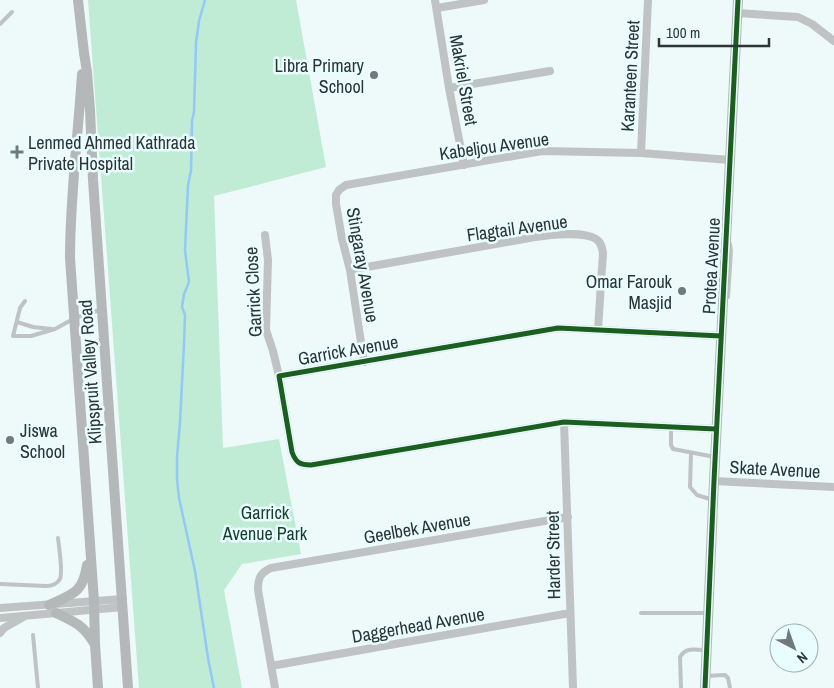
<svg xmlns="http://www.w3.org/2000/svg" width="834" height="688" font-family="'Archivo Narrow',sans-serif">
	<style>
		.green { fill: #c0ebd5 }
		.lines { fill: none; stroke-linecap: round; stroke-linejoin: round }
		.stream { stroke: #94c9f6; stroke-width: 2.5 }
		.lane { stroke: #bfc3c3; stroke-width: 4 }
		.street { stroke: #bfc3c3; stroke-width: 8 }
		.secondary { stroke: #b4b8b8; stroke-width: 10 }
		.cycleway-casing { stroke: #e9fdfe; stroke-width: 8 }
		.cycleway { stroke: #1b5e20; stroke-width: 5 }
		.poi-dot { fill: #71797a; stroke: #e9fdfe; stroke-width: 2 }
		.labels { text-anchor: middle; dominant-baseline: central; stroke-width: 5; stroke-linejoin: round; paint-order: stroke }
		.poi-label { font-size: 18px; fill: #2d3435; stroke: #e9fdfe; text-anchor: end }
		.street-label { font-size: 18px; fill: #2d3435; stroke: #e9fdfe }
		.park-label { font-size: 18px; fill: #163e2a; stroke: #e9fdfe }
	</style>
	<rect width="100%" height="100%" fill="#eef9f9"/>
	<path class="green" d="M88 0H296L326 167 214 196 223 448 279 439 301 554 242 564 224 590 242 688H139Z"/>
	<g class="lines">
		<path class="stream" d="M205 0 199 21 196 43 194 112 192 121 191 171 188 185 185 250 189 282 184 294 182 307 185 315 184 344 180 422 177 457V479L179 498 195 571 208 658 214 688"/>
		<path class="lane" d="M0 24 12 12
			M728 297 731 251 730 244
			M25 301 20 308 13 336H31L55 329 75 318 100 310
			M17 322 33 327 52 329
			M671 427V445L673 449 715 457
			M691 453 690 487 697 495 713 500
			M0 584 46 586C52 586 57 584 60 579 63 572 59 547 58 538
			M641 613H707
			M33 635 38 688
			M706 676 725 675 728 678 730 688
			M681 688 680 657C685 648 694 649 703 650"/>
		<path class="street" d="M435 0 449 88 464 165
			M437 8 484 0
			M737 13 798 17 812 24 834 41
			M449 88 550 71
			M641 153 648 0
			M265 235 268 260 266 330 273 351 279 376
			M350 270 535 237C549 235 584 231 596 239 601 242 602 247 603 253L598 330
			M364 362 350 270 342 239 336 204V195L339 190 346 185 542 151 641 153 730 160
			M564 422 573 688
			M716 429 564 422 311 465C300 465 296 463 292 452L279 376 558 328 721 336
			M714 481 834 487
			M0 608 123 599
			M0 618 123 607
			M0 633 4 628 25 616
			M271 666 570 613
			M275 688 258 590C258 578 260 573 271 568L568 517"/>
		<path class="secondary" d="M78 0 84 53 87 72 90 110 93 180 128 688
			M82 74C78 136 70 197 70 258L94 601 95 644 98 688
			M49 605C73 594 83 593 87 565
			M56 613C75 622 83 625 94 643
			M705 688 714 481 738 0"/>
		<g class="cycleway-casing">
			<path id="cycleway" d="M716 429 564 422 311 465C300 465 296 463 292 452L279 376 558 328 721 336
				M705 688 714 481 738 0"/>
		</g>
		<use href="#cycleway" class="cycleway"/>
	</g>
	<g class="poi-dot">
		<circle cx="374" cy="75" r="5"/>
		<path d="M14.5 144.5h5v5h5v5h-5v5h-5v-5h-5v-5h5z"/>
		<circle cx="682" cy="291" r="5"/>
		<circle cx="10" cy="440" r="5"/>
	</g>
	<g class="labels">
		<g class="poi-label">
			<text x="364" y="65">Libra Primary<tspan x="364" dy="21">School</tspan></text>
			<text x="28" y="142" text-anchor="start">Lenmed Ahmed Kathrada<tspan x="28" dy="21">Private Hospital</tspan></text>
			<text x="672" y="281">Omar Farouk<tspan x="672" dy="21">Masjid</tspan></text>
			<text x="20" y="430" text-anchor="start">Jiswa<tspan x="20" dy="21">School</tspan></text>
		</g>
		<g class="street-label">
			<text transform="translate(630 76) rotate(-87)">Karanteen Street</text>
			<text transform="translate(464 80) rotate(80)">Makriel Street</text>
			<text transform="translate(494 146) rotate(-8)">Kabeljou Avenue</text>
			<text transform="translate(517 228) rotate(-8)">Flagtail Avenue</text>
			<text transform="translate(363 265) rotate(80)">Stingaray Avenue</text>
			<text transform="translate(711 266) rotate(-87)">Protea Avenue</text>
			<text transform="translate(253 292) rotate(-93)">Garrick Close</text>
			<text transform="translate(348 350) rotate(-10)">Garrick Avenue</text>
			<text transform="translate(90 372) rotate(-94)">Klipspruit Valley Road</text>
			<text transform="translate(775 469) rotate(3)">Skate Avenue</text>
			<text transform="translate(417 528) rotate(-10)">Geelbek Avenue</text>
			<text transform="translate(553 555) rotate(-91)">Harder Street</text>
			<text transform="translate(418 625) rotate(-10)">Daggerhead Avenue</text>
		</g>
		<g class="park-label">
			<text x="265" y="512">Garrick<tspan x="265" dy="21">Avenue Park</tspan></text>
		</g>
	</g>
	<g transform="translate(794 648) rotate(139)"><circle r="24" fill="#e9fdfe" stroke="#9eadae"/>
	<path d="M0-4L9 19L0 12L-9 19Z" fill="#71797a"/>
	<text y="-8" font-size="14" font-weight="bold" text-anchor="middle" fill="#2d3435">N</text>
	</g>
	<path d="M659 38v8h110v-8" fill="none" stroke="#2d3435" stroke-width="2.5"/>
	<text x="666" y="38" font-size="15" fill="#2d3435" stroke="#e9fdfe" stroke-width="4" paint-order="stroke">100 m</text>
</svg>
